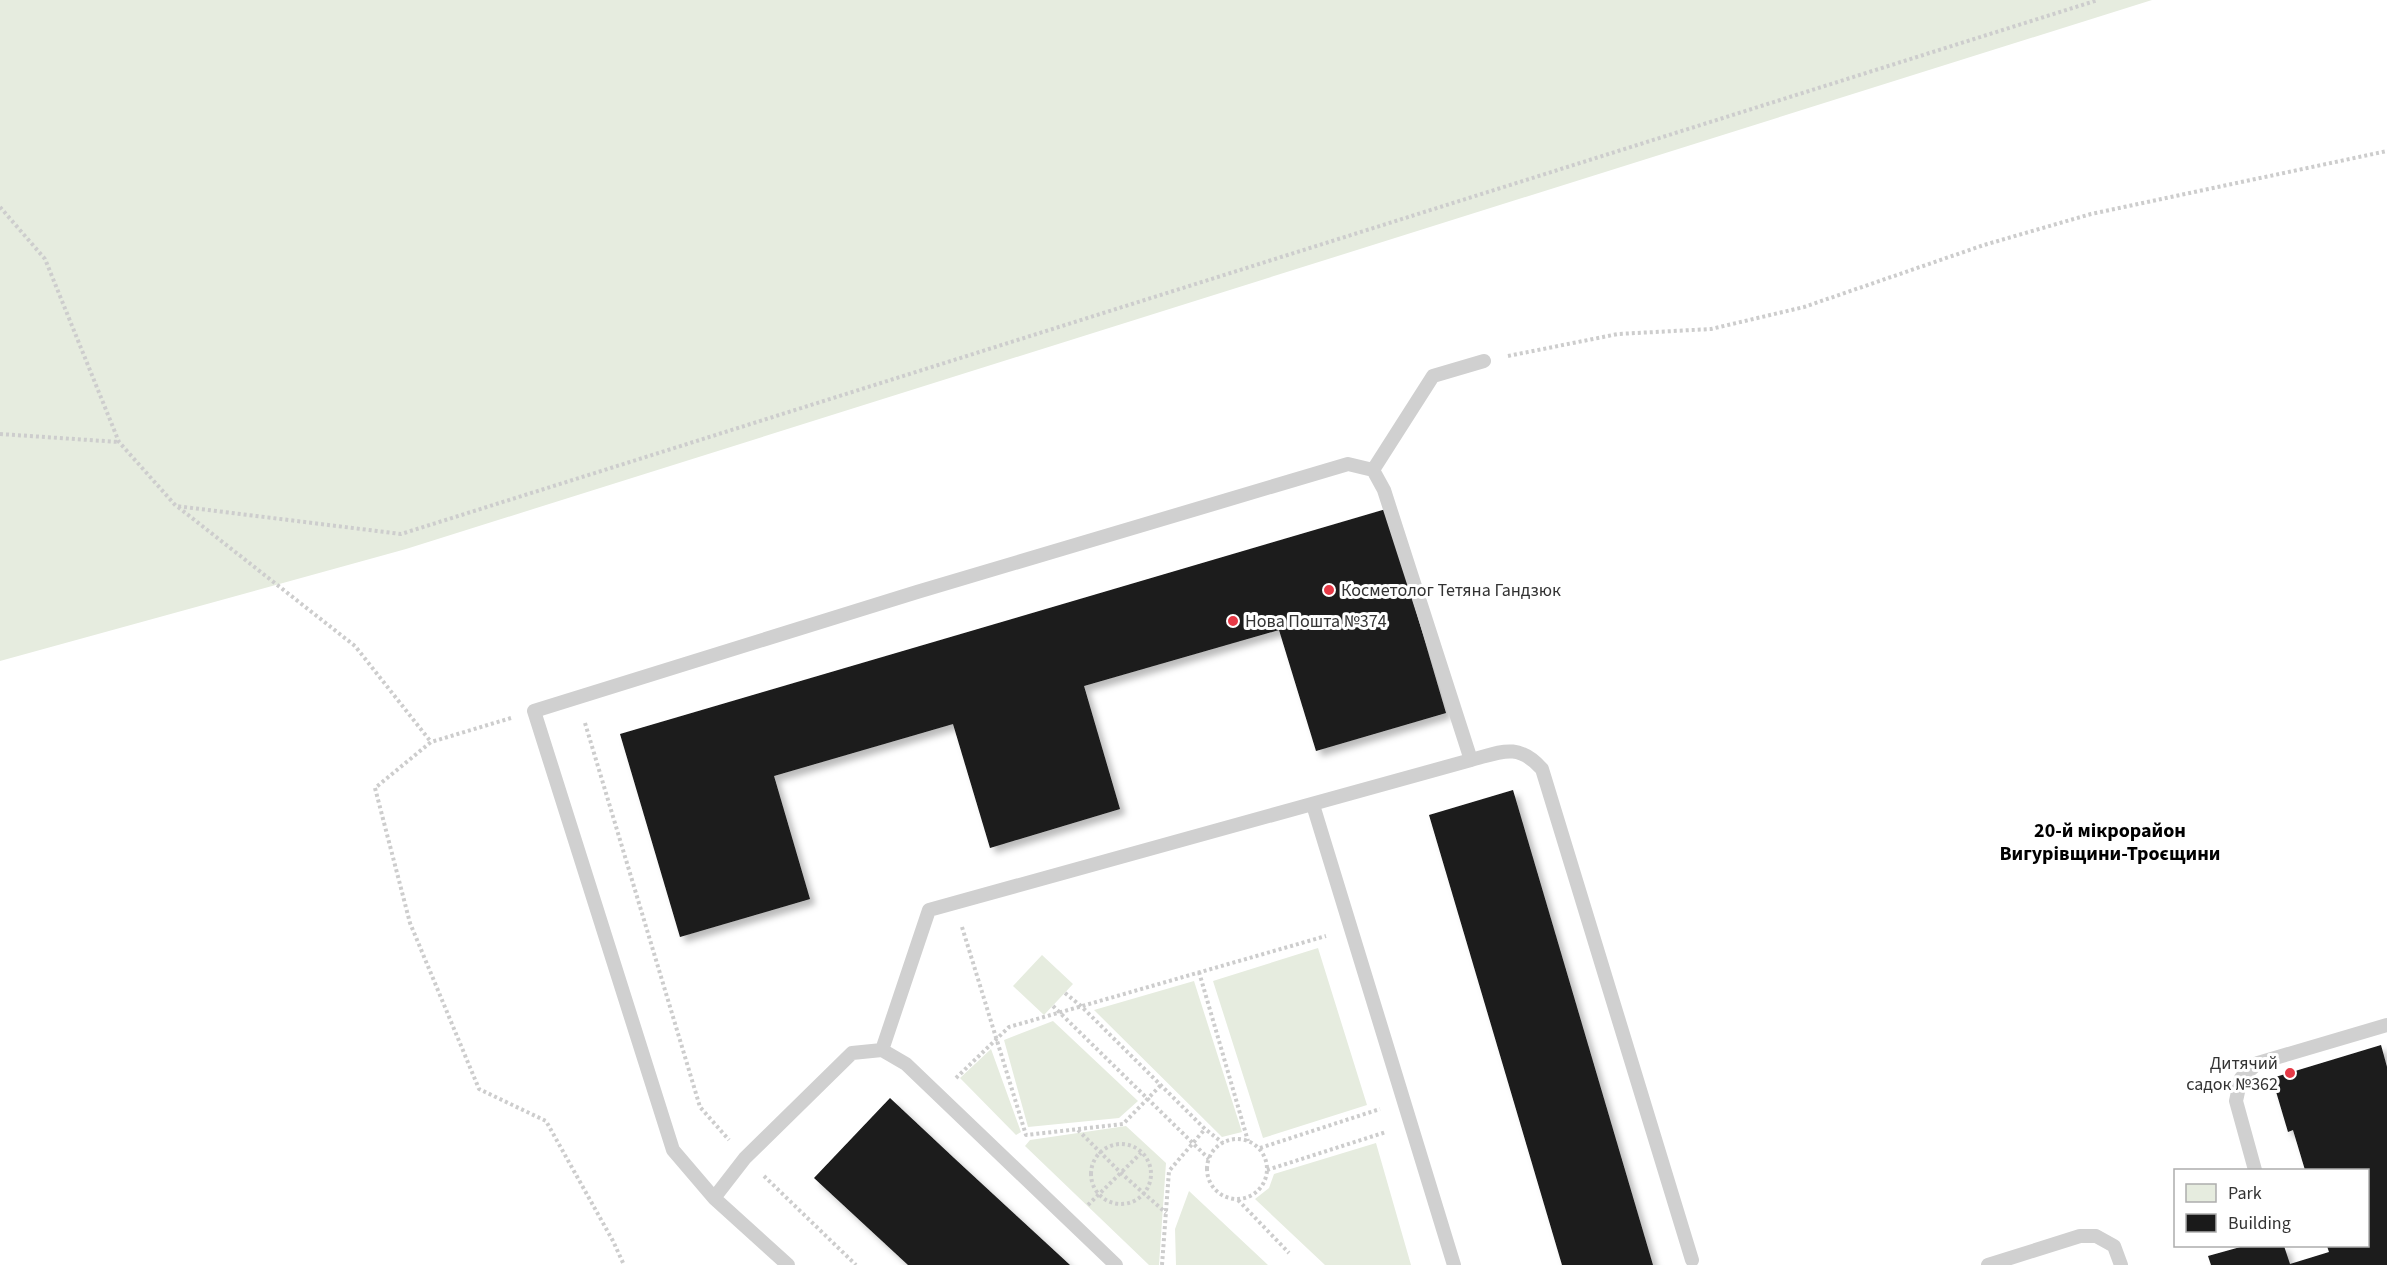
<svg xmlns="http://www.w3.org/2000/svg" width="2387" height="1265" font-family="'Source Sans 3',sans-serif">
	<style>
		.green { fill: #e6ecdf }
		.building { fill: #1a1a1a; filter: url(#shadow) }
		.lines { fill: none; stroke-linecap: round; stroke-linejoin: round }
		.path { stroke: #cdcdcd; stroke-width: 4; stroke-dasharray: 3 3; stroke-linecap: butt }
		.lane { stroke: #d0d0d0; stroke-width: 14 }
		.poi-dot { fill: #e63946; stroke: #fff; stroke-width: 2 }
		.labels { text-anchor: middle; dominant-baseline: central; stroke-width: 6; stroke-linejoin: round; paint-order: stroke }
		.poi-label { font-size: 18px; fill: #333; stroke: #fff; text-anchor: start }
		.neighbourhood-label { font-size: 20px; font-weight: bold; fill: #000; stroke: #fff }
	</style>
	<defs>
		<filter id="shadow"><feDropShadow dx="5.5" dy="5.5" stdDeviation="3" flood-color="#0004"/></filter>
	</defs>
	<rect width="100%" height="100%" fill="#fff"/>
	<path class="green" d="M0 0H2152L406 549 0 661Z
		M1318 948 1367 1105 1263 1138 1213 981Z
		M1042 955 1073 984 1044 1015 1013 986Z
		M1194 981 1242 1132 1222 1137 1094 1010Z
		M1053 1021 1138 1101 1119 1118 1028 1127 1004 1040Z
		M991 1049 1021 1132 1016 1135 960 1078Z
		M1126 1126 1166 1163 1159 1265H1149L1025 1146 1030 1140Z
		M1376 1143 1411 1265H1325L1255 1199 1269 1188 1274 1174Z
		M1189 1191 1268 1265H1176L1175 1229Z"/>
	<path class="building" d="M1386 509 1446 713 1316 751 1279 630 1084 686 1120 809 990 848 953 724 774 776 810 899 680 937 620 734Z
		M1513 790 1653 1265H1562L1429 815Z
		M2381 1045 2387 1067V1265H2211L2208 1256 2244 1246H2284L2290 1264 2329 1252 2327 1246H2368V1170H2305L2293 1130 2288 1132 2272 1078Z
		M890 1098 954 1158 1070 1265H908L814 1178Z"/>
	<g class="lines">
		<path class="path" d="M0 207 45 259 119 442 176 506 401 534 2098 0
			M1508 356 1618 334 1711 329 1804 307 1984 245 2091 214 2387 151
			M0 434 119 442
			M178 507 355 646 431 742
			M511 718 431 742 375 788 410 923 479 1089 546 1121 613 1241 624 1265
			M585 723 700 1107 729 1140
			M962 927 1026 1135 1123 1124 1161 1085
			M1199 972 1248 1141
			M1065 993 1081 1006 1205 1129 1223 1143
			M1053 1006 1209 1159
			M956 1078 1009 1027 1326 936
			M1078 1130 1121 1173 1166 1213
			M1207 1169a30 30 0 1 1 60 0a30 30 0 1 1-60 0Z
			M1091 1174a30 30 0 1 1 60 0a30 30 0 1 1-60 0Z
			M1260 1148 1380 1109
			M1267 1170 1386 1132
			M764 1176 856 1265
			M1238 1200 1289 1253
			M1088 1205 1141 1153
			M1162 1265 1169 1171 1205 1129"/>
		<path class="lane" d="M1373 470 1433 376 1484 361
			M1313 805 1454 1265
			M882 1050 929 910 1471 760C1501 752 1518 742 1542 769L1692 1260
			M2255 1170 2236 1101 2241 1078 2258 1063 2387 1025
			M714 1198 673 1150 534 711 917 592 1348 464 1373 470 1384 490 1471 760
			M788 1265 714 1198 745 1158 852 1053 882 1050 906 1064 1116 1265
			M1988 1265 2080 1236H2096L2114 1246 2121 1265"/>
	</g>
	<g class="poi-dot">
		<circle cx="1329" cy="590" r="6"/>
		<circle cx="1233" cy="621" r="6"/>
		<circle cx="2290" cy="1073" r="6"/>
	</g>
	<g class="labels">
		<g class="poi-label">
			<text x="1341" y="590">Косметолог Тетяна Гандзюк</text>
			<text x="1245" y="621">Нова Пошта №374</text>
			<text x="2278" y="1063" text-anchor="end">Дитячий<tspan x="2278" dy="21">садок №362</tspan></text>
		</g>
		<g class="neighbourhood-label">
			<text x="2110" y="831">20-й мікрорайон<tspan x="2110" dy="23">Вигурівщини-Троєщини</tspan></text>
		</g>
	</g>
	<rect x="2174" y="1169" width="195" height="78" fill="#ffffff" stroke="#adadad" stroke-width="1.5"/>
	<rect x="2186" y="1184" width="30" height="18" fill="#e6ecdf" stroke="#adadad" stroke-width="1.5"/>
	<text x="2228" y="1199" font-size="18" fill="#333333">Park</text>
	<rect x="2186" y="1214" width="30" height="18" fill="#1a1a1a" stroke="#adadad" stroke-width="1.5"/>
	<text x="2228" y="1229" font-size="18" fill="#333333">Building</text>
</svg>
